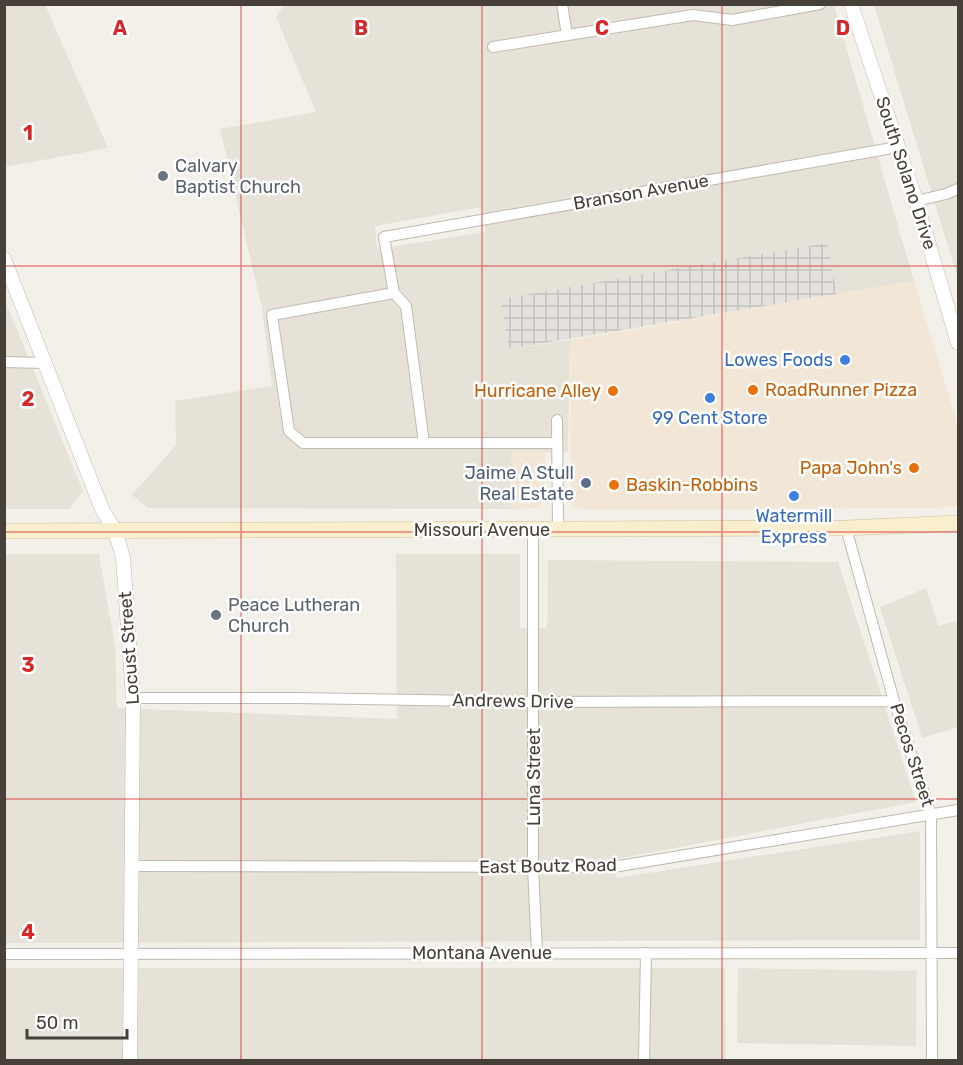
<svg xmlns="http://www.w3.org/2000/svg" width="963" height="1065" font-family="Rubik,sans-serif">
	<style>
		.residential { fill: #e6e2d8; fill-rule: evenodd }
		.commercial { fill: #f2e7d7 }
		.industrial { fill: url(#industrial-grid) }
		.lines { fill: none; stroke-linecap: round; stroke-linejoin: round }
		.minor-casing { stroke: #c0bab0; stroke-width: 12 }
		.tertiary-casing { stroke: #c0bab0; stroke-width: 15 }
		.secondary-casing { stroke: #cdc19e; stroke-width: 16 }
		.minor { stroke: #fff; stroke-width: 10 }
		.tertiary { stroke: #fff; stroke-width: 14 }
		.secondary { stroke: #f9eecd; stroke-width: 15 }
		.grid { fill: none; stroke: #d62828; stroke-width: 1.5; stroke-opacity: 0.55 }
		.worship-dot { fill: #6b7280; stroke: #fff; stroke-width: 2 }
		.shop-dot { fill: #3f7fe0; stroke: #fff; stroke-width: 2 }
		.food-dot { fill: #e8710a; stroke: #fff; stroke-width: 2 }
		.service-dot { fill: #5c6f8a; stroke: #fff; stroke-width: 2 }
		.labels { text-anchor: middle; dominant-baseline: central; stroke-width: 5; stroke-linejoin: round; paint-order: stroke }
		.worship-label { font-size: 18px; fill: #5b616d; stroke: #fff; text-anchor: start }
		.street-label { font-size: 18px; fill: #464038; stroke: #fff }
		.shop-label { font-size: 18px; fill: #366cbe; stroke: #fff }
		.food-label { font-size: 18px; fill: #c56008; stroke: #fff; text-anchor: start }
		.service-label { font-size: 18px; fill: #4e5e75; stroke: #fff; text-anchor: end }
		.grid-label { font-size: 20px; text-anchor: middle; font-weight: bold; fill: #d62828; stroke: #fff; stroke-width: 5; stroke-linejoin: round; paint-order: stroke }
	</style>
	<defs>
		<pattern id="industrial-grid" width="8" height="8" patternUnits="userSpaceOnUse" patternTransform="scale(1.5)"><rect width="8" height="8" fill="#e5e2de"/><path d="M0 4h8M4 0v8" fill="none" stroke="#c6c3bf"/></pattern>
	</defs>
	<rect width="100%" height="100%" fill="#f3f0e9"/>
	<path class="residential" d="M5 4 45 5 108 148 5 167Z
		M284 5H834L914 281 837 294 827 244 509 349 570 340 568 452 511 451V509L148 508 132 495 176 445 175 401 272 386 262 308 220 129 316 112 276 17ZM482 207 486 232 377 249 375 226Z
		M874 5H958V279Z
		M4 298 83 491 70 509H5Z
		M5 554H99L115 647 117 708 397 719 396 554H520V628H547L548 560 838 562 916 802 617 859 616 878 920 831V940L5 943Z
		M926 588 938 626 956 621 958 628V727L922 738 880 607Z
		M4 968H725L726 1060H5Z
		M738 968 917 971 916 1046 737 1043Z"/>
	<path class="commercial" d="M914 281 958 426V506L930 508 591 510 575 508 571 505 570 340Z
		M511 451 545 452 544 499 539 508 511 509Z"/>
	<path class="industrial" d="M827 243 837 294 509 349 500 299Z"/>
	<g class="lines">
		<g class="minor-casing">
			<path id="minor" d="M562 4 567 35
				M493 47 693 15 732 20 820 4
				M916 201 946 194 958 189
				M394 293 406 306 424 443
				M4 362 45 363
				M557 420 558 529
				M557 443H303L289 431 272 315 394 293 384 237 898 147
				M846 528 894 701 931 815 932 1060
				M533 530V867L537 952
				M133 698H297L534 702 894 701
				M133 866 613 867 958 810
				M4 954 958 953
				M644 1060 646 953"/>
		</g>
		<g class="tertiary-casing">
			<path id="tertiary" d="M851 4 916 201 958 343
				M4 259 102 509 115 531 123 557 133 698 130 1060"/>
		</g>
		<g class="secondary-casing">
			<path id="secondary" d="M4 531 846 528 958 523"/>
		</g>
		<use href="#minor" class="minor"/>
		<use href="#tertiary" class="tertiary"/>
		<use href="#secondary" class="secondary"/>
	</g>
	<path class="grid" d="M241 4V1060M482 4V1060M722 4V1060M4 266H958M4 532H958M4 799H958"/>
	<g class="worship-dot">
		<circle cx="163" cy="176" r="6"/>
		<circle cx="216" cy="615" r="6"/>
	</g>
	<g class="shop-dot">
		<circle cx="845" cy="360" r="6"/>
		<circle cx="710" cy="398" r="6"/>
		<circle cx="794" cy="496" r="6"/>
	</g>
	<g class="food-dot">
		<circle cx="753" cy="390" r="6"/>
		<circle cx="613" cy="391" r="6"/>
		<circle cx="914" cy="468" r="6"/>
		<circle cx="614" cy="485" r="6"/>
	</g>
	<circle class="service-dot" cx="586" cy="483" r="6"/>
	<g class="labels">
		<g class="worship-label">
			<text x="175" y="166">Calvary<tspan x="175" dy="21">Baptist Church</tspan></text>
			<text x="228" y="605">Peace Lutheran<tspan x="228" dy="21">Church</tspan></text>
		</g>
		<g class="street-label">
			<text transform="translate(906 173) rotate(72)">South Solano Drive</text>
			<text transform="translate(641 192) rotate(-10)">Branson Avenue</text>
			<text x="482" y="530">Missouri Avenue</text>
			<text transform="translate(129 648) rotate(-94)">Locust Street</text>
			<text transform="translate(513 701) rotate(1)">Andrews Drive</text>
			<text transform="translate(912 755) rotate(72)">Pecos Street</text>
			<text transform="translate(534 777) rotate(-90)">Luna Street</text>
			<text transform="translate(548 866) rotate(-1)">East Boutz Road</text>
			<text x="482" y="953">Montana Avenue</text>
		</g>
		<g class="shop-label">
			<text x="833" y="360" text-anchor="end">Lowes Foods</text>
			<text x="710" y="418">99 Cent Store</text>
			<text x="794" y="516">Watermill<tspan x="794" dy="21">Express</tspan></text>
		</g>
		<g class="food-label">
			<text x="765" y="390">RoadRunner Pizza</text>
			<text x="601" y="391" text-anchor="end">Hurricane Alley</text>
			<text x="902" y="468" text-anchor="end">Papa John's</text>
			<text x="626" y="485">Baskin-Robbins</text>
		</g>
		<g class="service-label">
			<text x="574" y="473">Jaime A Stull<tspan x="574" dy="21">Real Estate</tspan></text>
		</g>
	</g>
	<g class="grid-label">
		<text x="120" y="35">A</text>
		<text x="361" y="35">B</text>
		<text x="602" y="35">C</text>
		<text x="843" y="35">D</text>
		<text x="28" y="140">1</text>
		<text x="28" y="406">2</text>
		<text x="28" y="672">3</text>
		<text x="28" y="939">4</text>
	</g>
	<rect width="963" height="1065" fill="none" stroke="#464038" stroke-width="12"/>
	<path d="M27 1029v9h100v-9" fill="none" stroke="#464038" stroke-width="3"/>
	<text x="36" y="1029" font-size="18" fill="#464038" stroke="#ffffff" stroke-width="4.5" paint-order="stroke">50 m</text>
</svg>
